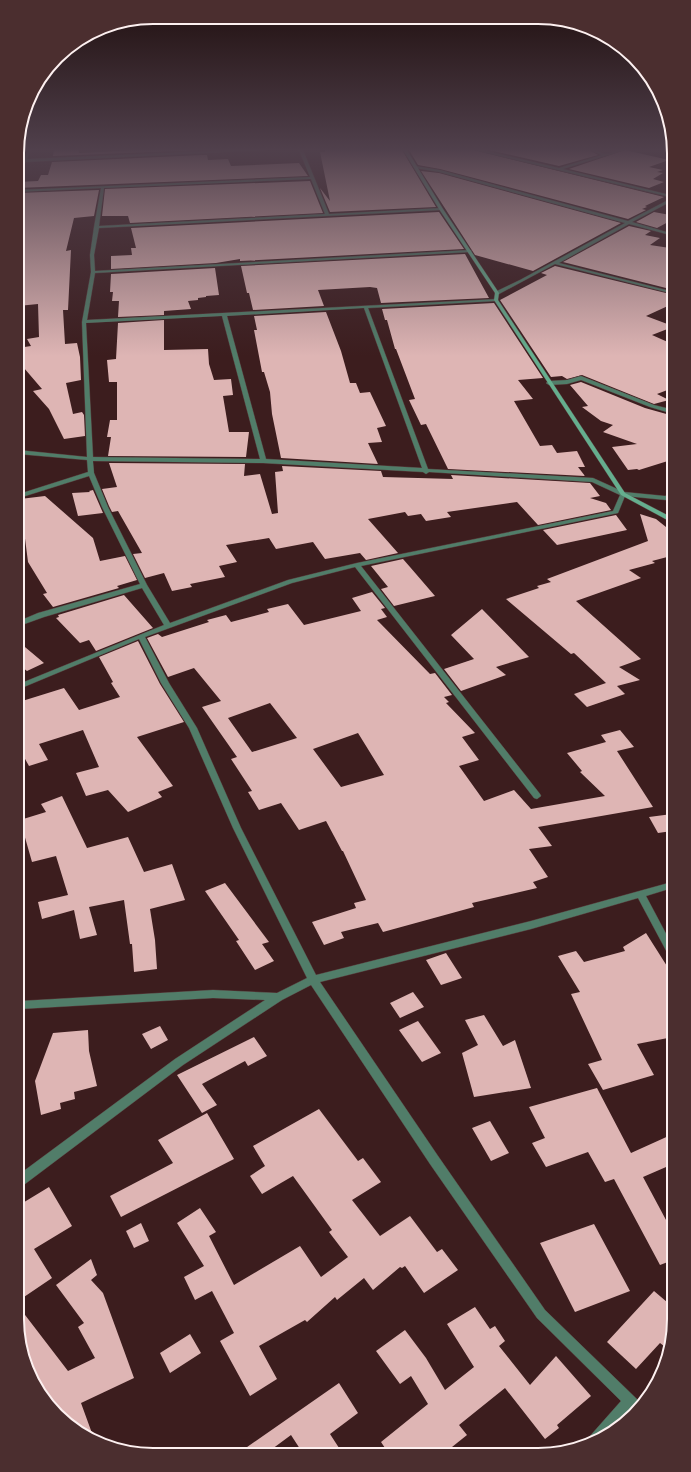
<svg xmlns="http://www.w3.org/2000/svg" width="691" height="1472" font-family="Signika,sans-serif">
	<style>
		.building { fill: #deb5b4; fill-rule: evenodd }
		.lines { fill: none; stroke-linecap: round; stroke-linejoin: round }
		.street-casing { stroke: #573b3b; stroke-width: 1 }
		.secondary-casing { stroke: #573b3b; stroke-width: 1 }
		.street { fill: #517d69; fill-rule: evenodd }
		.secondary { fill: #65ae8e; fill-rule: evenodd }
		.rim { fill: none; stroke: #fdf0f0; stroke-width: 2 }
	</style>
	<rect width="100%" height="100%" fill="#3c1d1e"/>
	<path class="building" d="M54 150H79V153L138 150H198L53 156Z
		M325 150H402L436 207 330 212 320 188 330 201 320 152H325Z
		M409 150H474L664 197 645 206 647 207 642 209 646 210 628 219 440 169 418 165Z
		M489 150H589L598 155 559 166Z
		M625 150 669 160 649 167 663 170 657 172 663 173 653 179 664 182 649 188 569 169Z
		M202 155H207L208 160 228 159 231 166 299 163 308 176 17 188V182L38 181 41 175H48L52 162Z
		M421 171 439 173 621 223 533 271 475 255Z
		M310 181 323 213 130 223 128 216H102L105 189Z
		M99 190 94 216 74 218 66 251 71 250 68 310H63L65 344 77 343 80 357 81 380 66 383 73 414 82 412 84 415 85 436 64 439 49 409 33 391 42 389 18 361V348L31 346 27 339 39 337 38 304 18 306 17 193Z
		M439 212 464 249 240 261V259L216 263 111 269V256L132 255 131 248H136L131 228Z
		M654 212 670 215V221L657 228 636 222Z
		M629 226 651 231 645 235 660 238 650 245 670 248V289L563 262Z
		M465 254 489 298 381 303 377 288 370 287 318 290 324 306 253 310 249 293H247L241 266Z
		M555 266 670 294V305L646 316 670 325V328L652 335 670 343V389L657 394 669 400 654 404 582 375 567 379 562 376 551 377 500 300 547 275 541 273Z
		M215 268 219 295 206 296V297L198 298V300L188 301 191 309 164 311V315L118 317 119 301H112L113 292H110L111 274Z
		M494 303 543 378 518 380 533 399 514 401 540 446 552 445 557 453 577 451 585 467H578L585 476 448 469 426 424 421 425 409 400 415 399 396 349H395L387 320H385L382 309Z
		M326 312 341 351 350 383H356L360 393 370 392 386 426 377 428 382 442 368 443 378 464 281 458 272 414 270 392 264 372H262L254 330H257L254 316Z
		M164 320V350L208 349 209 364 214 380 231 379 233 395 223 396 229 432H249L246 457 108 456 111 437H107L110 420H117V382H109L107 360 116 359 118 323Z
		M581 382 645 408 670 415 671 460 639 470 637 469 628 470 612 447 637 444 603 432 613 425 601 421 582 407 588 406 570 385Z
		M109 463 245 464 244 476 260 474 272 514 278 513 275 472 283 471 282 466 381 471 383 477 453 479 451 475 590 483 600 496 590 498 606 503 611 510 538 525 517 502 447 512 451 517 426 521 421 514 408 516 405 512 368 519 398 553 366 560 360 553 325 559 313 542 276 549 269 538 226 545 237 562 219 566 225 577 190 584 192 587 172 591 164 573 145 578 133 554 142 553 118 511 112 512 109 506 102 489 117 487Z
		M93 490 103 513 78 516 72 493 90 492 89 491Z
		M45 496 93 538 100 561 125 556 137 580 117 586 119 588 53 607 43 594 47 593 28 562 20 499Z
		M640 514 656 519 671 531V556L652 561 655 563 629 570 641 578 576 601 641 659 619 667 640 680 617 686 625 694 587 707 574 694 606 683 574 653 571 654 506 599 539 588 537 586 551 582 547 579 648 541Z
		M616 515 627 530 557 545 543 530Z
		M403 559 410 567 435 596 394 606 381 589 388 587 371 566Z
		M372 592 385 608 381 609 387 617 377 620 430 674 435 673 452 695 444 697 449 702 446 703 475 733 462 737 479 760 459 766 484 801 514 790 531 809 605 796 580 772 582 771 567 753 606 742 601 735 620 730 634 747 617 751 653 807 538 827 552 846 529 849 548 877 533 882 537 888 472 903 474 907 383 932 378 923 341 932 344 938 324 945 312 922 356 908 354 903 366 900 343 851H342L326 821 299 830 281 803 259 810 248 792 252 791 231 759 237 757 202 707 221 701 194 668 168 677 147 638 158 634 162 637 209 622 207 620 226 615 231 622 269 612 267 609 288 604 304 625 361 611 352 598ZM270 703 297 738 252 752 228 718ZM358 733 384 775 341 787 313 749Z
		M124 595 153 628 96 651 89 640 80 643 56 618 59 617 58 615Z
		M482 609 529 657 496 667 506 675 461 691 444 669 474 659 451 635Z
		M138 641 160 684 184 722 137 737 173 786 158 792 162 797 128 812 108 790 86 796 76 773 99 767 83 730 39 744 48 760 29 766 20 750 19 702 64 688 79 710 120 697 111 683 113 682 99 657Z
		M19 642 44 663 27 671 19 665Z
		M62 796 87 848 128 837 144 872 172 864 185 900 150 909 155 940 157 969 134 972 132 944H130L124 900 89 907 97 935 80 939 74 910 42 919 38 902 68 895 56 856 32 862 20 820 46 812 41 804Z
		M672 814V831L658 833 649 817Z
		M225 883 269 942 262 944 274 961 255 970 236 941 239 940 205 891Z
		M646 933 672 974 673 1037 637 1044 654 1075 603 1090 588 1064 602 1060 571 994 580 992 558 956 576 951 584 962 625 951 623 947Z
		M446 953 462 978 441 985 426 960Z
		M413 992 424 1007 400 1018 390 1003Z
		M484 1015 503 1046 515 1040 531 1088 474 1097 462 1053 478 1045 465 1020Z
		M418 1021 441 1053 422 1062 399 1030Z
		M160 1026 168 1040 151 1049 142 1034Z
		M88 1030 89 1051 97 1086 74 1092 75 1099 60 1103 61 1109 41 1115 35 1081 53 1033Z
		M254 1037 267 1056 248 1066 245 1061 202 1084 217 1105 202 1113 177 1075Z
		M597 1088 631 1153 673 1134V1164L643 1177 673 1233V1260L660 1265 614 1179 605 1182 588 1152 546 1167 532 1143 545 1138 529 1107Z
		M319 1109 358 1161 363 1158 381 1182 352 1200 380 1236 410 1216 437 1252 442 1249 458 1270 424 1293 405 1266 402 1268 400 1267 373 1290 364 1278 337 1300 335 1297 307 1322 305 1320 259 1346 277 1379 250 1396 220 1341 234 1333 212 1291 195 1300 184 1277 204 1266 177 1223 200 1208 216 1232 209 1236 234 1285 300 1246 321 1277 348 1257 329 1232 332 1230 293 1176 262 1194 250 1176 265 1166 253 1146Z
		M207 1113 234 1159 121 1217 110 1196 173 1163 158 1140Z
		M490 1121 509 1153 491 1161 472 1128Z
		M49 1187 72 1226 34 1249 52 1278 21 1299V1204Z
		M141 1223 149 1241 134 1248 126 1231Z
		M594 1224 630 1291 575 1312 540 1243Z
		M91 1259 97 1275 91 1280 103 1293 134 1378 81 1403 93 1436 63 1421 40 1395 22 1355V1311L68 1371 95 1358 78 1327 84 1323 56 1285Z
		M654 1291 674 1308V1328L669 1350 660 1343 636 1369 607 1342Z
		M475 1307 490 1329 495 1326 505 1341 499 1346 530 1385 556 1356 591 1396 557 1425 559 1428 545 1439 505 1388 459 1425 467 1435 447 1451H387L381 1442 428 1404 411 1376 400 1384 376 1351 405 1330 426 1358 445 1390 474 1367 447 1324Z
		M190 1334 201 1353 170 1373 160 1353Z
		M339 1383 358 1413 330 1434 341 1451 302 1452 291 1435 268 1452H240Z"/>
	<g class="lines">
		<g class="street-casing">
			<path id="street" d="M27 150H31L27 159 236 150H265L26 162 17 170V167L22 162H17V160H24Z
				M299 150H303L329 214 441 208 443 209 441 210 99 228 94 255 95 271 470 250 472 251 470 252 95 273 87 320 498 299V301H496L368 308 428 469 593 478 624 492 665 496 671 494V498L666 500 625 496 618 513 361 566 540 794 541 796 537 799 534 798 355 567 292 583 145 637 169 683 197 728 241 828 316 975 531 921 672 882V888L646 896 672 945V957L669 956 638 898 531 929 320 982 438 1156 545 1310 643 1405 634 1414 630 1411 610 1434 589 1443 588 1441 590 1436 621 1401 537 1318 430 1164 311 985 282 1000 183 1065 25 1184 21 1185V1173L175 1059 265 1000 213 998 20 1009V1001L213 990 277 993 307 978 233 828 189 728 161 683 139 639 19 689V684L164 625 142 588 44 617 19 626V621L38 613 140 584 102 507 89 476 19 498V494L88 472 87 460 18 454V450L87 457 82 322 91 272 90 255 94 227 101 188 17 192V190L310 177ZM311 179 325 214 99 226 104 188ZM364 308 422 468 266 459 227 316ZM222 316 260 459 93 457 86 323ZM93 461 263 463 423 472 426 474 429 472 592 482 620 495 613 511 357 563 288 580 170 623 147 585 108 507 94 473Z
				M475 150H482L559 168 602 155 590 150C596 150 602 154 607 154 613 153 618 150 624 150L563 169 670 195V197Z
				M415 166 440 170 628 221 670 199V202L632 222 670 233V235L629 224 559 263 670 291V293L555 264 499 294H495V292L520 280 625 223 439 172 415 168Z
				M581 376 654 405 670 409V413L650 407 581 380 567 384 549 385 546 383 549 381 567 380Z"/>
		</g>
		<g class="secondary-casing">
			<path id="secondary" d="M403 150H407L443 209 499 293 498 300 625 493 671 517V522L621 495 494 300 495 293 439 209Z"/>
		</g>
		<use href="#street" class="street"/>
		<use href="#secondary" class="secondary"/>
	</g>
	<linearGradient id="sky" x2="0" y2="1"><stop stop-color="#211010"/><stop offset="0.42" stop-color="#50404c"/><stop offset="1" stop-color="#50404c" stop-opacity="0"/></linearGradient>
	<rect width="691" height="356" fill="url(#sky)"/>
	<path d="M0 0H691V1472H0ZM153 24H538A129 129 0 0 1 667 153V1319A129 129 0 0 1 538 1448H153A129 129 0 0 1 24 1319V153A129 129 0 0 1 153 24Z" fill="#4b2e2f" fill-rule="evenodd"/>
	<path class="rim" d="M153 24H538A129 129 0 0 1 667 153V1319A129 129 0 0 1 538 1448H153A129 129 0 0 1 24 1319V153A129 129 0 0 1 153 24Z"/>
</svg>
